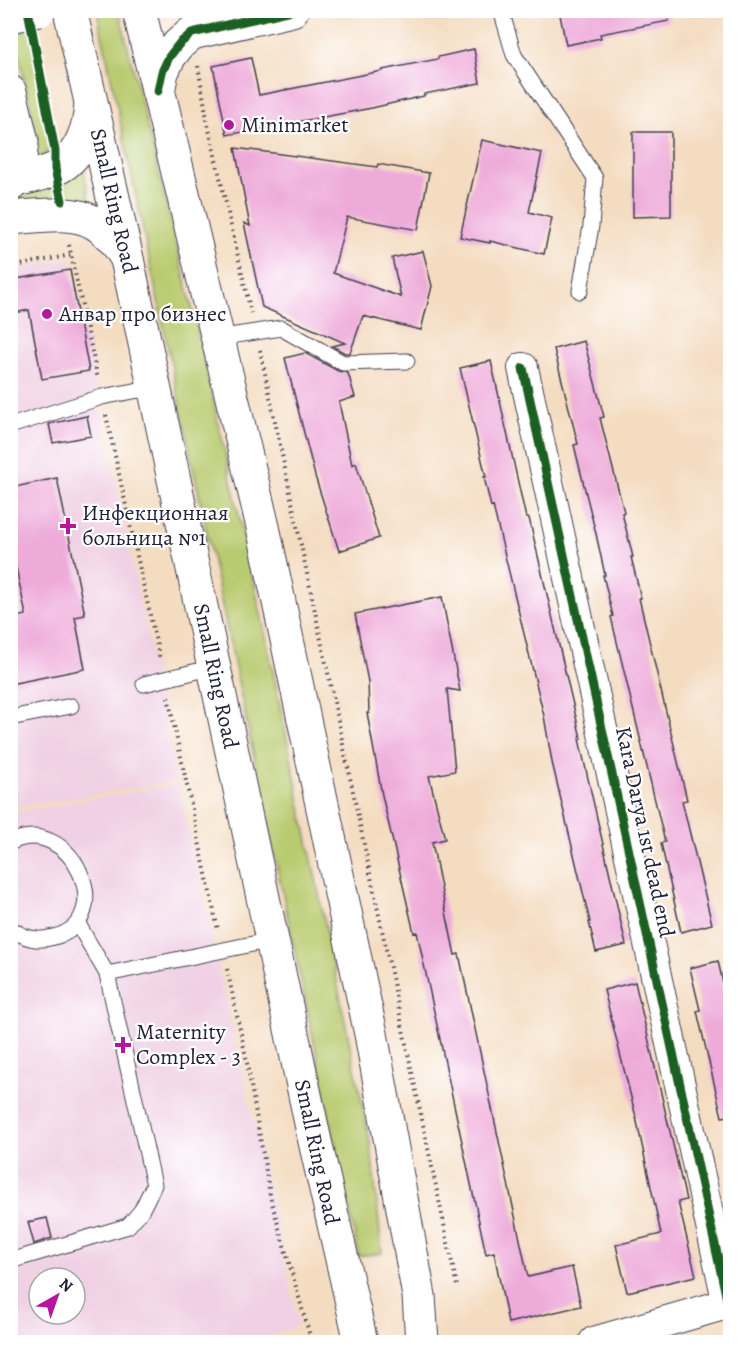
<svg xmlns="http://www.w3.org/2000/svg" width="741" height="1353" font-family="Alegreya,serif">
	<style>
		.built { fill: #f0d0e4; fill-rule: evenodd }
		.green { fill: #b9cb6f; stroke: #6e7655; stroke-width: 1.5 }
		.building { fill: #eeabda }
		.lines { fill: none; stroke-linecap: round; stroke-linejoin: round }
		.lane-casing { stroke: #423e4f; stroke-width: 17 }
		.street-casing { stroke: #423e4f; stroke-width: 32 }
		.secondary-casing { stroke: #423e4f; stroke-width: 35 }
		.primary-casing { stroke: #423e4f; stroke-width: 35 }
		.highway-casing { stroke: #423e4f; stroke-width: 35 }
		.path { stroke: #423e4f; stroke-width: 4; stroke-dasharray: 1.5 4.5; stroke-linecap: butt }
		.lane { stroke: #fff; stroke-width: 15 }
		.street { stroke: #fff; stroke-width: 30 }
		.secondary { stroke: #fff; stroke-width: 33 }
		.primary { stroke: #fff; stroke-width: 33 }
		.highway { stroke: #fff; stroke-width: 33 }
		.primary-bridge-casing { stroke: #423e4f; stroke-width: 35; stroke-linecap: butt }
		.primary-bridge { stroke: #fff; stroke-width: 33 }
		.cycleway-casing { stroke: #fff; stroke-width: 13 }
		.cycleway { stroke: #1b5e20; stroke-width: 9 }
		.poi-dot { fill: #b5179e; stroke: #fff; stroke-width: 2 }
		.labels { text-anchor: middle; dominant-baseline: central; stroke-width: 4.5; stroke-linejoin: round; paint-order: stroke }
		.poi-label { font-size: 22px; fill: #22223b; stroke: #fff; text-anchor: start }
		.street-label { font-size: 22px; fill: #22223b; stroke: #fff }
	</style>
	<rect width="100%" height="100%" fill="#fff"/>
	<filter id="ink" filterUnits="userSpaceOnUse"><feTurbulence type="fractalNoise" baseFrequency=".0167" numOctaves="2"/><feDisplacementMap in="SourceGraphic" scale="12" xChannelSelector="R" yChannelSelector="G"/><feConvolveMatrix kernelMatrix="1 2 1 2 8 2 1 2 1" color-interpolation-filters="sRGB"/></filter>
	<filter id="wash" filterUnits="userSpaceOnUse"><feTurbulence type="fractalNoise" baseFrequency=".008" numOctaves="4" result="noise"/><feDisplacementMap in="SourceGraphic" scale="24" xChannelSelector="R" yChannelSelector="G"/><feGaussianBlur stdDeviation="1.35" result="paint"/><feColorMatrix in="noise" values="0 0 0 0 0 0 0 0 0 0 0 0 0 0 0 0 0 1.4 0 .05"/><feComposite in="paint" operator="in"/></filter>
	<g filter="url(#wash)">
		<rect width="100%" height="100%" fill="#f4dcc1"/>
		<path class="built" d="M70 258 177 781 11 808V271Z
			M178 784 299 1325 257 1342H11V813ZM39 1278H75V1314H39Z"/>
		<path class="green" d="M28 11 56 146 30 164 37 139 11 19Z
			M97 11H119L198 332 264 628 371 1147 382 1253 359 1256Z
			M81 155 90 203 64 196 22 203 19 189Z"/>
		<g id="blocks">
			<path class="building" d="M559 10H668L669 21 600 34 601 38 566 45Z
				M474 49 480 83 424 94V96L372 108 227 135 213 66 251 58 259 95 382 71V70L438 59V57Z
				M633 132H671V216L633 217Z
				M482 140 542 153 529 212 552 218 544 254 490 241V243L460 237Z
				M235 148 377 167 378 164 429 173 418 230 347 217 333 273 401 297 392 258 423 251 432 286 421 330 363 316 350 353H345L332 346 345 343 262 307 244 223 250 226Z
				M70 270 89 371 42 379 29 310 10 314V280Z
				M584 341 604 417 600 418 624 512 622 513 633 557H631L641 598H639L687 800 682 801 712 924 681 932 661 843 665 842 611 617 613 616 603 575H605L596 534 574 445 578 444 554 349Z
				M305 353 338 371 348 373 355 397 339 402 352 465 356 463 379 538 339 551 315 476 285 358Z
				M491 361 526 518H529L570 692 581 738 579 739 626 945 596 952 589 922H590L552 762 544 716 493 506 491 507 484 477H486L460 368Z
				M87 416 91 436 53 443 49 424Z
				M57 478 85 615 75 617 85 669 10 684V618L26 615 10 539V488Z
				M442 597 460 691 447 689 455 771 429 776 445 839 432 842 442 893 455 955 459 954 528 1277 572 1267 581 1306 508 1323 494 1252 486 1254 417 932 414 933 382 795 367 713H369L368 682 355 614Z
				M718 961 730 1015V1116L722 1117 697 1011 700 1010 690 968Z
				M635 982 686 1200 678 1202 696 1276 627 1292 616 1245 661 1234 636 1117 604 990Z
				M47 1218 52 1238 34 1244 28 1222Z"/>
		</g>
	</g>
	<g filter="url(#ink)">
		<use href="#blocks" fill-opacity="0" stroke="#423e4f" stroke-width="1.5"/>
		<g class="lines">
			<g class="lane-casing">
				<path id="lane" d="M501 10 514 55 595 178 591 226 580 291
					M217 338 281 328 343 363 407 361
					M10 426 102 397 155 387
					M144 684 214 667
					M10 718 71 706
					M10 843C70 811 121 920 54 937 37 942 24 938 10 928
					M78 924 107 974
					M10 1261 128 1226 141 1211 154 1185 107 974 272 940"/>
			</g>
			<g class="street-casing">
				<path id="street" d="M523 368 728 1304
					M594 1342 730 1303"/>
			</g>
			<g class="secondary-casing">
				<path id="secondary" d="M158 91 162 72 169 57 179 44 192 33 292 10"/>
			</g>
			<g class="primary-casing">
				<path id="primary" d="M10 92 22 142 17 179 10 185
					M10 181C26 178 47 174 61 166 81 154 90 126 91 104
					M10 218C65 214 96 204 127 259"/>
			</g>
			<g class="highway-casing">
				<path id="highway" d="M70 10 127 259 314 1137 361 1342
					M139 10 263 527 371 1034 419 1296 422 1342"/>
			</g>
			<path class="path" d="M34 41 47 110
				M198 66 208 125 251 313
				M69 245 98 379
				M10 267 71 255
				M260 350 457 1286
				M106 415 160 660
				M168 697 218 930
				M227 969 246 1057 271 1200 310 1336 293 1342"/>
			<use href="#lane" class="lane"/>
			<use href="#street" class="street"/>
			<use href="#secondary" class="secondary"/>
			<use href="#primary" class="primary"/>
			<use href="#highway" class="highway"/>
			<g class="primary-bridge-casing">
				<path id="primary-bridge" d="M10 16 39 10"/>
			</g>
			<use href="#primary-bridge" class="primary-bridge"/>
			<g class="cycleway-casing">
				<path id="cycleway" d="M28 10 55 151V169L62 201
					M158 91 162 72 169 57 179 44 192 33 292 10
					M523 368 728 1304"/>
			</g>
			<use href="#cycleway" class="cycleway"/>
		</g>
	</g>
	<g class="poi-dot">
		<circle cx="229" cy="125" r="6"/>
		<circle cx="47" cy="314" r="6"/>
		<path d="M65 517h6v6h6v6h-6v6h-6v-6h-6v-6h6z"/>
		<path d="M120 1036h6v6h6v6h-6v6h-6v-6h-6v-6h6z"/>
	</g>
	<g class="labels">
		<g class="poi-label">
			<text x="241" y="125">Minimarket</text>
			<text x="59" y="314">Анвар про бизнес</text>
			<text x="82" y="513">Инфекционная<tspan x="82" dy="25">больница №1</tspan></text>
			<text x="136" y="1032">Maternity<tspan x="136" dy="25">Complex - 3</tspan></text>
		</g>
		<g class="street-label">
			<text transform="translate(114 201) rotate(77)">Small Ring Road</text>
			<text transform="translate(216 676) rotate(78)">Small Ring Road</text>
			<text transform="translate(645 832) rotate(78)">Kаra Darya 1st dead end</text>
			<text transform="translate(317 1152) rotate(78)">Small Ring Road</text>
		</g>
	</g>
	<rect width="741" height="1353" fill="none" stroke="#fff" stroke-width="36"/>
	<g transform="translate(57 1296) rotate(40)"><circle r="28" fill="#ffffff" stroke="#a7a7b1" stroke-width="1.5"/>
	<path d="M0-4.5L10 22L0 15L-10 22Z" fill="#b5179e"/>
	<text y="-9" font-size="16" font-weight="bold" text-anchor="middle" fill="#22223b">N</text>
	</g>
</svg>
